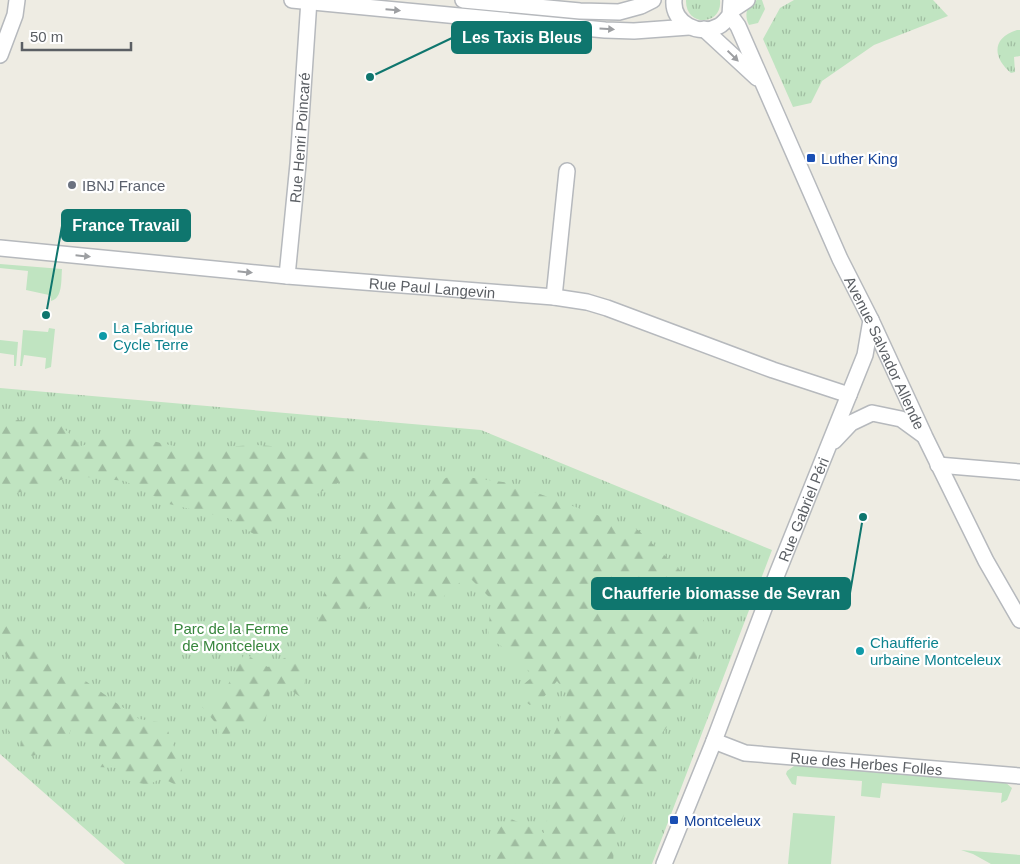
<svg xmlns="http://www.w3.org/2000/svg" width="1020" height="864" font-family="Helvetica,sans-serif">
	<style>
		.grass { fill: url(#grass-tufts) }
		.forest { fill: url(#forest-firs) }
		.garden { fill: #c0e4c1 }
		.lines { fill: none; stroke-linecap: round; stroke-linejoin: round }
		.minor-casing { stroke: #b6b9bd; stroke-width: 18 }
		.minor { stroke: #fff; stroke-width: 15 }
		.oneway { fill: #9d9fa2 }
		.transit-dot { fill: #1a4fb4; stroke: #fff; stroke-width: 2 }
		.worship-dot { fill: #6b7280; stroke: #fff; stroke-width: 2 }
		.culture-dot { fill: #0f9aa8; stroke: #fff; stroke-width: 2 }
		.labels { text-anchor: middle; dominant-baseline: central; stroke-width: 4.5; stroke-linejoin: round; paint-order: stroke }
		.street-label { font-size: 15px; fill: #5b5f64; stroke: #fff }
		.transit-label { font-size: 15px; fill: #164399; stroke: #fff; text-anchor: start }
		.worship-label { font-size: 15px; fill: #5b616d; stroke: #fff; text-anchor: start }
		.culture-label { font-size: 15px; fill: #0d838f; stroke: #fff; text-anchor: start }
		.park-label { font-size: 15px; fill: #38863d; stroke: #fff }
		.leader { fill: none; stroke: #0f766e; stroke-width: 2 }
		.callout-dot { fill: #0f766e; stroke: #fff; stroke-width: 2 }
		.callout { fill: #0f766e; stroke: #0f766e; stroke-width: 2 }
		.callout-label { font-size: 16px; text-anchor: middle; font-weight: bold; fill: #fff }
	</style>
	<defs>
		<pattern id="grass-tufts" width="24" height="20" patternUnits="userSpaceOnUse" patternTransform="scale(1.25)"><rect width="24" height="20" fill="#c0e4c1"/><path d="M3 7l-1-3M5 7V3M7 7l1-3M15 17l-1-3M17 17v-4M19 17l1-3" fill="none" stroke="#9fbca0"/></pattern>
		<pattern id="forest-firs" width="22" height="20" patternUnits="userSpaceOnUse" patternTransform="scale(1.25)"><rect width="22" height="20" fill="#c0e4c1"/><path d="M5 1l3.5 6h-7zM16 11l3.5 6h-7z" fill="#9fbca0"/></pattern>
	</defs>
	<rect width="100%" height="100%" fill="#eeece3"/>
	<path class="grass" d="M686 0H720C723 26 685 28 686 0Z
		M757 0H762L765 9 758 23 749 25C744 15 746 5 757 0Z
		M794 0H933L948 16 874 45 822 81 811 103 793 107 763 39 780 8Z
		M1017 30H1020V56L1014 57 1015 72 1011 73C993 58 991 38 1017 30Z
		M0 388 481 430 772 550 652 864H125L0 754Z"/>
	<path class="forest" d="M0 418 61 425 81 446 122 434 187 449 256 445 373 453 371 466 276 515 263 540 228 518 169 504 125 481 86 477 64 479 17 493 0 500Z
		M452 475 510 483 638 530 684 574 704 620 690 691 657 742V780L650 788 633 786 614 846 613 864H490L494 832 511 819 544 833 552 798V738L559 723 567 694 557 681 543 698 530 705 520 698V687L535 675 514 661 503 647 488 638 491 599 469 577 450 589 436 606 404 587 361 612 348 611 330 632 317 621 332 562 354 547 371 509 384 499 403 497 418 500 429 496 438 482Z
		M0 616 59 668 87 682 139 719 165 723 182 768 180 787 162 778 148 785 125 780 124 768 96 767 103 756 96 737 71 729 65 746 32 756 20 750 22 733 8 732 10 720 0 718V696L5 693 17 675 5 653 0 651Z
		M245 653 256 661 268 667 290 655 306 661 304 686 308 703 292 691 271 685 265 724 243 725 217 742 219 727 202 707 222 696Z"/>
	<path class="garden" d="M0 264 62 269C61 280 63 298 51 301V296L49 295 26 290 28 271 0 268Z
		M49 328 55 329 51 367 45 369 46 358 24 355 22 366H20L23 330 48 332Z
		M0 340 18 342 16 366H14V355L0 353Z
		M797 764 1005 782 1012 788 1007 800 1001 803 1002 793 882 783 880 798 861 796 862 781 797 776 796 785 792 784 786 774 787 771Z
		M793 813 835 816 831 864H788Z
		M961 850 1020 855V864H991L973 854Z"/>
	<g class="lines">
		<g class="minor-casing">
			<g id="minor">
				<path d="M292 0 605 30 634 31 689 27"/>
				<path d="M463 0 580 11 619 12 641 6 653 0"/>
				<path d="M674 0C672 23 699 37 719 26 723 24 727 19 730 15L731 0"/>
				<path d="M732 10 747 0"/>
				<path id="s1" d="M730 15 738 26 840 259 871 320 925 437 986 561 1020 620"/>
				<path d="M704 29 757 78"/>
				<path d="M0 55 15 15 17 0"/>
				<path id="s2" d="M0 248 287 276 554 297 587 302 607 308 773 370 849 395"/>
				<path id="s3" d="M287 276 298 164 309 0"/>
				<path d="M554 297 567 171"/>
				<path d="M834 441 851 423 872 413 901 419 923 435"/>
				<path d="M938 465 1020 472"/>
				<path id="s4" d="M714 741 745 753 1020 776"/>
				<path id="s5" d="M664 864 714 741 777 574 865 355 871 320"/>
			</g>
		</g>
		<use href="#minor" class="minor"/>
	</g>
	<defs><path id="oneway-solid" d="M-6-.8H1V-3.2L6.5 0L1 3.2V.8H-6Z" transform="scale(1.25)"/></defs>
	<g class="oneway">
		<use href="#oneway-solid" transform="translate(393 10) rotate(5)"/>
		<use href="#oneway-solid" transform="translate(607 29) rotate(4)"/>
		<use href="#oneway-solid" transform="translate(733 56) rotate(44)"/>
		<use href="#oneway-solid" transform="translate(83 256) rotate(6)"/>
		<use href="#oneway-solid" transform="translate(245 272) rotate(6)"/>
	</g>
	<g class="transit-dot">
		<rect x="806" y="153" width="10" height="10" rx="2.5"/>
		<rect x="669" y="815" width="10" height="10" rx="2.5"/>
	</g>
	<circle class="worship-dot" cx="72" cy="185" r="5"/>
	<g class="culture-dot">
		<circle cx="103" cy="336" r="5"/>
		<circle cx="860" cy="651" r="5"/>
	</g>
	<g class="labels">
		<g class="street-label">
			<text stroke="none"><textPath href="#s3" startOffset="139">Rue Henri Poincaré</textPath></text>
			<text stroke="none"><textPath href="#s2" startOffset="434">Rue Paul Langevin</textPath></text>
			<text stroke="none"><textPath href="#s1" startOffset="372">Avenue Salvador Allende</textPath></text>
			<text stroke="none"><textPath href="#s5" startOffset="381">Rue Gabriel Péri</textPath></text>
			<text stroke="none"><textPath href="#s4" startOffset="155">Rue des Herbes Folles</textPath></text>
		</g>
		<g class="transit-label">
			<text x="821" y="158">Luther King</text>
			<text x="684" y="820">Montceleux</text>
		</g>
		<g class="worship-label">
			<text x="82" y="185">IBNJ France</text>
		</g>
		<g class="culture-label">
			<text x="113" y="327">La Fabrique<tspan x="113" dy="17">Cycle Terre</tspan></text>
			<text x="870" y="642">Chaufferie<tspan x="870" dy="17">urbaine Montceleux</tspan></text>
		</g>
		<g class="park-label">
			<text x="231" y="628">Parc de la Ferme<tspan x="231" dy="17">de Montceleux</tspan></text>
		</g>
	</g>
	<path class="leader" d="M370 77L452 38M46 315L62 226M863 517L850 593"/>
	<g class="callout-dot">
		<circle cx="370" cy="77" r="5"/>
		<circle cx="46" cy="315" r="5"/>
		<circle cx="863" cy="517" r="5"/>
	</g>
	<g class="callout">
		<rect x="452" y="22" width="139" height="31" rx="5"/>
		<rect x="62" y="210" width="128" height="31" rx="5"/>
		<rect x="592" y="578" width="258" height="31" rx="5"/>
	</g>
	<g class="callout-label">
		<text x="522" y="43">Les Taxis Bleus</text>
		<text x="126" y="231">France Travail</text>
		<text x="721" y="599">Chaufferie biomasse de Sevran</text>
	</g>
	<path d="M22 42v8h109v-8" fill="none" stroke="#5b5f64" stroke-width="2.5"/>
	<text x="30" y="42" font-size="15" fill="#5b5f64" stroke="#ffffff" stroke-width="4" paint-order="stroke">50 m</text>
</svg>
